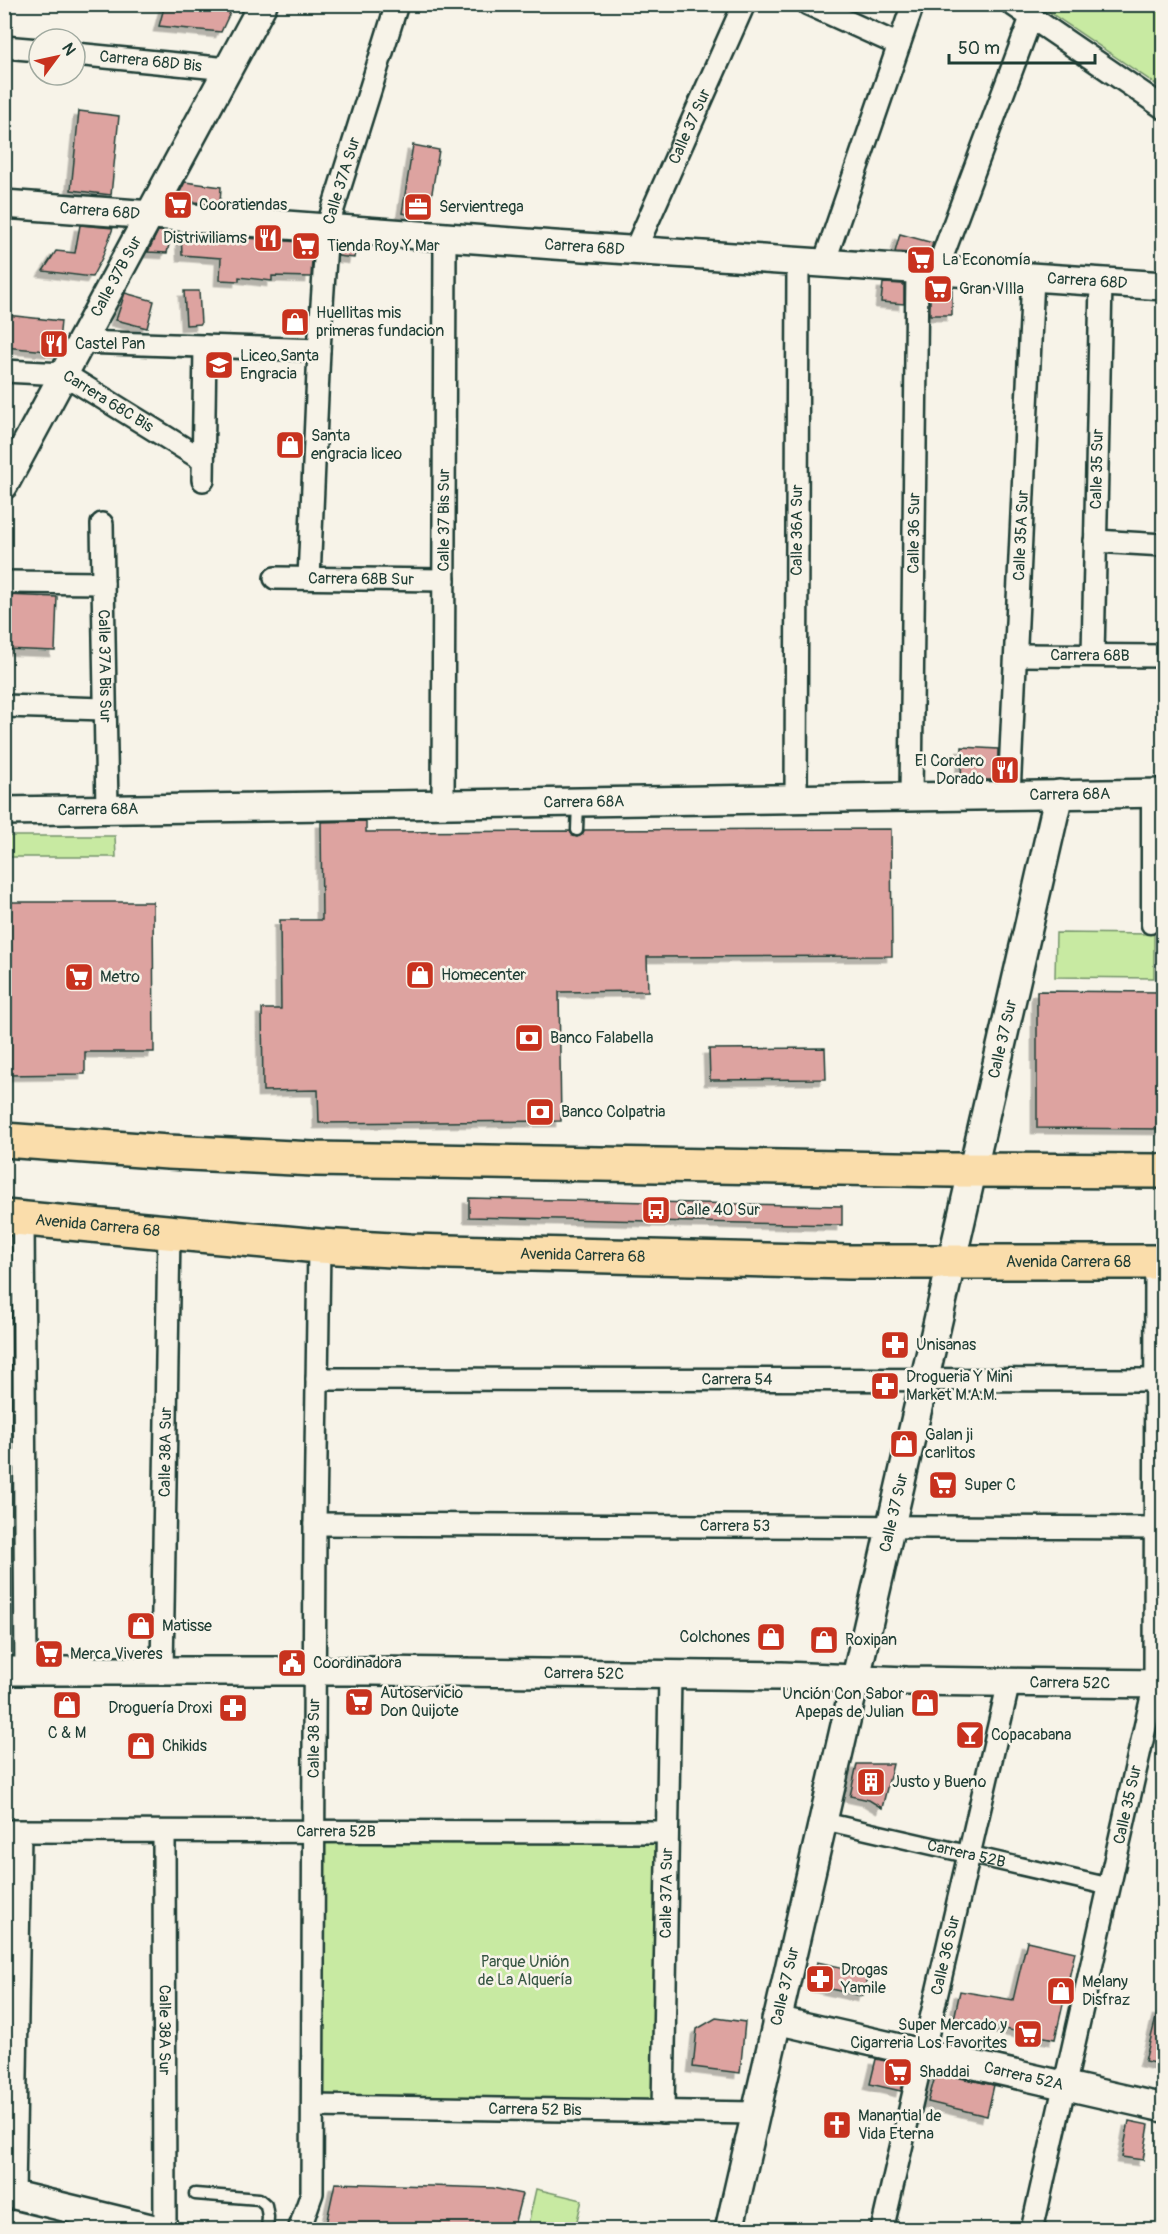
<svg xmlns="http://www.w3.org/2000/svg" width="1168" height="2234" font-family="Pangolin,sans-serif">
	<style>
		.green { fill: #c8eaa2; stroke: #74946b; stroke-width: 1.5 }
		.building { fill: #dda3a0; stroke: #1f3d34; stroke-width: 1.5; filter: url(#shadow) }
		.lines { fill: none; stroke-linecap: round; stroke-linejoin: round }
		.service-casing { stroke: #1f3d34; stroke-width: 15 }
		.pedestrian-casing { stroke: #1f3d34; stroke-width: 21 }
		.minor-casing { stroke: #1f3d34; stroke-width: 26 }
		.tertiary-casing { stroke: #1f3d34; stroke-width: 32 }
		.primary-casing { stroke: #1f3d34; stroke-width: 38 }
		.service { stroke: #f7f3e8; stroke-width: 10 }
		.pedestrian { stroke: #f7f3e8; stroke-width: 16 }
		.minor { stroke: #f7f3e8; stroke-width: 21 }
		.tertiary { stroke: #f7f3e8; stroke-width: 27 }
		.primary { stroke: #faddab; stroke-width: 33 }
		.labels { text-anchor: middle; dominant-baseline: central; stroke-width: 5; stroke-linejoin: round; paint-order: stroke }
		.street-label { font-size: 16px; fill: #1f3d34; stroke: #f7f3e8 }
		.poi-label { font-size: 16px; fill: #1f3d34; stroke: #f7f3e8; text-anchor: start }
		.park-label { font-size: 16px; fill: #385744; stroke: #f7f3e8 }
	</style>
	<defs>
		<filter id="shadow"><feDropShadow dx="-5.5" dy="5.5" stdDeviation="0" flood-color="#0004"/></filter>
	</defs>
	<rect width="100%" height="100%" fill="#f7f3e8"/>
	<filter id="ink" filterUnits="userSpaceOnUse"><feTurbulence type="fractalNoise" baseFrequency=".0167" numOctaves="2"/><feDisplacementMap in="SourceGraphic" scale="12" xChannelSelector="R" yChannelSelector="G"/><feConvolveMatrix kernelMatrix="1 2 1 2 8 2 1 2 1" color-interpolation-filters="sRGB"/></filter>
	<g filter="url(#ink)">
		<path class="green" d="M1039 5H1163V89Z
			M4 836H115L116 857H5Z
			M1056 933 1154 934V978L1055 977Z
			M664 1834 660 2109 316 2103 320 1836Z
			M536 2189 582 2200 575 2229H527Z"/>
		<path class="building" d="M165 4H234L221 32 159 26Z
			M79 111 119 116 111 195 71 190Z
			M413 145 439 150 428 217 402 213Z
			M185 182 221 187 220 204 179 201V194Z
			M80 225 113 228 102 258 92 277 43 271 56 251 75 253Z
			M158 231 172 232 167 253 148 252Z
			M181 233 313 243 311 277 272 276V281L239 277V281L220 280 221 258 182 255Z
			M900 234 933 243 929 254 895 252Z
			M339 245 356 246 354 258 338 256Z
			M883 283 904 284V304L881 302Z
			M930 286 952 288V315H930Z
			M184 291H199L201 324 186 325Z
			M125 293 154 301 147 328 116 320Z
			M6 315 61 321 58 352 4 347Z
			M4 595 57 597 55 651 4 649Z
			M962 747 998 749 997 780H961Z
			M366 821V832L570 831 573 836 577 837 583 834 584 830 891 829 892 956 647 957 648 991 559 992 561 1121 319 1123 318 1090 263 1091 262 1009H281L280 920H322L321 822Z
			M4 902H153L154 1052H85V1074L4 1075Z
			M1037 991 1164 992V1129L1037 1128Z
			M825 1048 826 1079 710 1080 709 1049Z
			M469 1198 842 1206V1225L469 1217Z
			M857 1764H893L882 1808 869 1800 850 1796Z
			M1027 1941 1075 1952 1055 2039 954 2019 960 1991 1013 2000Z
			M817 1962 868 1973 863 1996 812 1985Z
			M1158 2010 1164 2011V2065L1145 2061Z
			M716 2018 745 2022 740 2073 693 2067 697 2029Z
			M876 2059 905 2065 906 2069 901 2091 870 2084Z
			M936 2073 994 2085 987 2116 928 2102Z
			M1129 2121 1149 2125 1143 2160 1122 2157Z
			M335 2183 493 2188 522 2194 513 2229H325Z"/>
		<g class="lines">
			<g class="service-casing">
				<path id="service" d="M577 830 578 802
					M4 1286 23 1285
					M195 2194 259 2199 266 2205 268 2217 267 2230"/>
			</g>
			<g class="pedestrian-casing">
				<g id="pedestrian">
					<path d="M1150 925V793"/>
					<path id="s1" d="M823 1821 1111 1887"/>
				</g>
			</g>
			<g class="minor-casing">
				<g id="minor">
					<path d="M808 4 899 45"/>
					<path d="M1012 4 1164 108"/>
					<path d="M4 47 39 50"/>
					<path id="s2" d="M75 54 228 69"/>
					<path id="s3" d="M635 250 744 4"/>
					<path d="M824 263 913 4"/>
					<path d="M937 270 1031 18"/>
					<path d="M81 342 319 350"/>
					<path id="s4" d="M4 371 64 374 203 460"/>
					<path d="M203 480 205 346"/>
					<path id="s5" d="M102 524 107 809"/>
					<path d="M1095 541 1164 545"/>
					<path id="s6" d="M275 578 444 580"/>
					<path id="s7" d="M309 578 319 350 327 228 397 4"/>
					<path d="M4 582 103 583"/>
					<path id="s8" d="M1016 655 1164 656"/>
					<path id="s9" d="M1093 655 1101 282"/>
					<path d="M4 706 105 709"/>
					<path id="s10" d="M1009 795 1033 277"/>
					<path id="s11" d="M911 797 917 269"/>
					<path id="s12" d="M796 798 798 261"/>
					<path id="s13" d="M443 804 445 236"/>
					<path d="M23 1219 26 1671"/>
					<path id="s14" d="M317 1379 1156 1380"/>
					<path id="s15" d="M315 1524 1156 1528"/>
					<path id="s16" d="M162 1671 169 1233"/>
					<path id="s17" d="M4 1831 667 1832"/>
					<path id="s18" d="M164 1832 165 2230"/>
					<path id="s19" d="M313 2106 756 2113"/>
					<path id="s20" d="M663 2112 670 1675"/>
					<path d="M14 2195 20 1832"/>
					<path id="s21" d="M299 2230 312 2193 315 1524 319 1246"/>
					<path id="s22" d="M882 2230 1009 1682"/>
					<path id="s23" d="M1032 2230 1155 1683 1156 1263"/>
				</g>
			</g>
			<g class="tertiary-casing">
				<g id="tertiary">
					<path id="s24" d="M4 204 554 245 1164 286"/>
					<path id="s25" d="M4 485 263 4"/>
					<path id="s26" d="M4 811 1164 793"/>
					<path id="s27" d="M4 1671H372L782 1676 907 1681 1164 1684"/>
					<path id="s28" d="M776 2020 1164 2108"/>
					<path d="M4 2194 14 2195 159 2230"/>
					<path id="s29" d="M729 2230 1059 794"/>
				</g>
			</g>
			<g class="primary-casing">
				<g id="primary">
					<path d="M4 1140 168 1152 314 1159 952 1170 1164 1171"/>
					<path id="s30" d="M4 1217 319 1246 410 1251 849 1262H1164"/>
				</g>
			</g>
			<use href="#service" class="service"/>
			<use href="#pedestrian" class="pedestrian"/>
			<use href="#minor" class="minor"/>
			<use href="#tertiary" class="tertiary"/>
			<use href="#primary" class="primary"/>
		</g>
	</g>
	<defs>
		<g id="supermarket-square" transform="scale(1.5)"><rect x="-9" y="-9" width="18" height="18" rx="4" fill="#c8321e" stroke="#f7f3e8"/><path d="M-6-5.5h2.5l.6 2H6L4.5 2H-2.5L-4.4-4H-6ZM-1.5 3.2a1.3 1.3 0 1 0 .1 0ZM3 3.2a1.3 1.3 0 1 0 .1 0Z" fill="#fff"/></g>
		<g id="office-square" transform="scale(1.5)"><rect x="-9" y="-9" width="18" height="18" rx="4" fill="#c8321e" stroke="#f7f3e8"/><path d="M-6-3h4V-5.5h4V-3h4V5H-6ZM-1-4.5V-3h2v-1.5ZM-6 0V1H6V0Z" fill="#fff"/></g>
		<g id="restaurant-square" transform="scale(1.5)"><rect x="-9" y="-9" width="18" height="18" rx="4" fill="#c8321e" stroke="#f7f3e8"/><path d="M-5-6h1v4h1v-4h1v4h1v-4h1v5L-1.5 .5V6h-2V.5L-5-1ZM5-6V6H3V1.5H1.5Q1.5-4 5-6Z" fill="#fff"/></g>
		<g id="shop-square" transform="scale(1.5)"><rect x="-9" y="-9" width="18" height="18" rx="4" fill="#c8321e" stroke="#f7f3e8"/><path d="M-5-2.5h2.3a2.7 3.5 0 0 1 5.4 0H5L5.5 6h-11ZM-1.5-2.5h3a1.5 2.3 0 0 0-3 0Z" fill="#fff"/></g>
		<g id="school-square" transform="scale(1.5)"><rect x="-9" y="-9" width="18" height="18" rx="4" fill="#c8321e" stroke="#f7f3e8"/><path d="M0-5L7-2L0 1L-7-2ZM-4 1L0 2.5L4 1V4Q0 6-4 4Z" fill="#fff"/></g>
		<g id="bank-square" transform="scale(1.5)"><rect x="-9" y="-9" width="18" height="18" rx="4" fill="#c8321e" stroke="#f7f3e8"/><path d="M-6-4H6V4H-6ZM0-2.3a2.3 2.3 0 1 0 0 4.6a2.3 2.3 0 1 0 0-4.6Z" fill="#fff"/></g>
		<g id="bus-square" transform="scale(1.5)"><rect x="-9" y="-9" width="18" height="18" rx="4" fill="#c8321e" stroke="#f7f3e8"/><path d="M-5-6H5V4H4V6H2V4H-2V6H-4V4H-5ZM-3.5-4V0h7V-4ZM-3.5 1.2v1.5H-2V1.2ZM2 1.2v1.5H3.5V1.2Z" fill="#fff"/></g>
		<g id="pharmacy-square" transform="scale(1.5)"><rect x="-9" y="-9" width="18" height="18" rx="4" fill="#c8321e" stroke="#f7f3e8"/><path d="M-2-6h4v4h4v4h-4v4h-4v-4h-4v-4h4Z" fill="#fff"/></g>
		<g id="civic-square" transform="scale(1.5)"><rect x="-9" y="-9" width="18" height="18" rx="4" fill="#c8321e" stroke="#f7f3e8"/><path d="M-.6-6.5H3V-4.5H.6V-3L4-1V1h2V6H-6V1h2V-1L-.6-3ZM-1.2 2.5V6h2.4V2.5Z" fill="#fff"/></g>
		<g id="bar-square" transform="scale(1.5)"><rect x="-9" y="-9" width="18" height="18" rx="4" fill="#c8321e" stroke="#f7f3e8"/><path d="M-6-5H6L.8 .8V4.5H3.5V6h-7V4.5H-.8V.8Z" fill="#fff"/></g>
		<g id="building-square" transform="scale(1.5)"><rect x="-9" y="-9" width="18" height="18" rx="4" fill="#c8321e" stroke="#f7f3e8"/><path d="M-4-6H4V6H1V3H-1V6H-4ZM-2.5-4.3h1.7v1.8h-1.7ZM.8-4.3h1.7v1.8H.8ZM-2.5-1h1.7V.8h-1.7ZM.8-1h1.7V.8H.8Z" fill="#fff"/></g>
		<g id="church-square" transform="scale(1.5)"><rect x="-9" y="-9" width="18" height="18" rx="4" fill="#c8321e" stroke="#f7f3e8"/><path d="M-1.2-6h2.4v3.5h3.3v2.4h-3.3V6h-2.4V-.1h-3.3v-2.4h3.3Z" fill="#fff"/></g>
	</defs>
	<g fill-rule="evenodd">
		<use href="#supermarket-square" x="178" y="205"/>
		<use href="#office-square" x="418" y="207"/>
		<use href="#restaurant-square" x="268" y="238"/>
		<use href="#supermarket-square" x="306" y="246"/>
		<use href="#supermarket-square" x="921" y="260"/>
		<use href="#supermarket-square" x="938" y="289"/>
		<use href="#shop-square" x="295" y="322"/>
		<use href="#restaurant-square" x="54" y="344"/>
		<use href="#school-square" x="219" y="365"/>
		<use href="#shop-square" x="290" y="445"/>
		<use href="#restaurant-square" x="1005" y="770"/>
		<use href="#shop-square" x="420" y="975"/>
		<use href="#supermarket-square" x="79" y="977"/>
		<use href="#bank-square" x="529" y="1038"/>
		<use href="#bank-square" x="540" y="1112"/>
		<use href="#bus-square" x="656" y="1210"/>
		<use href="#pharmacy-square" x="895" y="1345"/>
		<use href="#pharmacy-square" x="885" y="1386"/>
		<use href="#shop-square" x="904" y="1444"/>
		<use href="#supermarket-square" x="943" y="1485"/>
		<use href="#shop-square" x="141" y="1626"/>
		<use href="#shop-square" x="771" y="1637"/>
		<use href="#shop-square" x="824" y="1640"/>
		<use href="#supermarket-square" x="49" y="1654"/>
		<use href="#civic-square" x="292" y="1663"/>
		<use href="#supermarket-square" x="359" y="1702"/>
		<use href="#shop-square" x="925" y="1703"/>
		<use href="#shop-square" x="67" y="1705"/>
		<use href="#pharmacy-square" x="233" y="1708"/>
		<use href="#bar-square" x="970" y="1735"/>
		<use href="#shop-square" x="141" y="1746"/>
		<use href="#building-square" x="871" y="1782"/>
		<use href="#pharmacy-square" x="820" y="1979"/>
		<use href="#shop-square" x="1061" y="1991"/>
		<use href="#supermarket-square" x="1028" y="2034"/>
		<use href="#supermarket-square" x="898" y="2072"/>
		<use href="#church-square" x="837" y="2125"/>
	</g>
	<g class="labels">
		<g class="street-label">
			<text stroke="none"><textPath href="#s2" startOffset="76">Carrera 68D Bis</textPath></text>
			<text stroke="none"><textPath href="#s3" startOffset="135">Calle 37 Sur</textPath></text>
			<text stroke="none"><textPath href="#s7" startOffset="400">Calle 37A Sur</textPath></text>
			<text stroke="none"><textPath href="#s24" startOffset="96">Carrera 68D</textPath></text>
			<text stroke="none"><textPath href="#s24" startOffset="582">Carrera 68D</textPath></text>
			<text stroke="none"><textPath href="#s25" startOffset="237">Calle 37B Sur</textPath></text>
			<text stroke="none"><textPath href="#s24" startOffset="1086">Carrera 68D</textPath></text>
			<text stroke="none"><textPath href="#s4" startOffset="112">Carrera 68C Bis</textPath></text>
			<text stroke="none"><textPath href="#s9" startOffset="186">Calle 35 Sur</textPath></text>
			<text stroke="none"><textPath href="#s13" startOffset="284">Calle 37 Bis Sur</textPath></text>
			<text stroke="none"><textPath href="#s12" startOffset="268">Calle 36A Sur</textPath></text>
			<text stroke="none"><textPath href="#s11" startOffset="264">Calle 36 Sur</textPath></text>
			<text stroke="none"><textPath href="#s10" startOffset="260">Calle 35A Sur</textPath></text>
			<text stroke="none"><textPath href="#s6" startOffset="86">Carrera 68B Sur</textPath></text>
			<text stroke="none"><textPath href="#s8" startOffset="74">Carrera 68B</textPath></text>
			<text stroke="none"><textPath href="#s5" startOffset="142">Calle 37A Bis Sur</textPath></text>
			<text stroke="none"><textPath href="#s26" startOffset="1066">Carrera 68A</textPath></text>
			<text stroke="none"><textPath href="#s26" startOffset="580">Carrera 68A</textPath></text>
			<text stroke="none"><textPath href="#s26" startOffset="94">Carrera 68A</textPath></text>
			<text stroke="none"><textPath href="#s29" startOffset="1222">Calle 37 Sur</textPath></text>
			<text stroke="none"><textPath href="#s30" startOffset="94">Avenida Carrera 68</textPath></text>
			<text stroke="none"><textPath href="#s30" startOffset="580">Avenida Carrera 68</textPath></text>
			<text stroke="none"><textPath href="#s30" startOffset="1066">Avenida Carrera 68</textPath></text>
			<text stroke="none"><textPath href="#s14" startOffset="420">Carrera 54</textPath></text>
			<text stroke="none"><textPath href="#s16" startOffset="219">Calle 38A Sur</textPath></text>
			<text stroke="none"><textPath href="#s29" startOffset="736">Calle 37 Sur</textPath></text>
			<text stroke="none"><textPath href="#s15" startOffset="420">Carrera 53</textPath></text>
			<text stroke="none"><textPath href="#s27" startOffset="580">Carrera 52C</textPath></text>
			<text stroke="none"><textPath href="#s27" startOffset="1066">Carrera 52C</textPath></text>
			<text stroke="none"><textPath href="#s21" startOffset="494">Calle 38 Sur</textPath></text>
			<text stroke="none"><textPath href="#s23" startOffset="436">Calle 35 Sur</textPath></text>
			<text stroke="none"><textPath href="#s17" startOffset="332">Carrera 52B</textPath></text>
			<text stroke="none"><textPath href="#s1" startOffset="147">Carrera 52B</textPath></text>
			<text stroke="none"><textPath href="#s20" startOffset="219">Calle 37A Sur</textPath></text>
			<text stroke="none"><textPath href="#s22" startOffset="282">Calle 36 Sur</textPath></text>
			<text stroke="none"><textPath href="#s29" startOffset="250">Calle 37 Sur</textPath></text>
			<text stroke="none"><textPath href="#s18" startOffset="198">Calle 38A Sur</textPath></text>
			<text stroke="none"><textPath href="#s28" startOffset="254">Carrera 52A</textPath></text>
			<text stroke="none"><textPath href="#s19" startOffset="222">Carrera 52 Bis</textPath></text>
		</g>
		<g class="poi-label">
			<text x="199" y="205">Cooratiendas</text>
			<text x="439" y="207">Servientrega</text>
			<text x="247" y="238" text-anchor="end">Distriwiliams</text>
			<text x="327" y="246">Tienda Roy Y Mar</text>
			<text x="942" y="260">La Economía</text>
			<text x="959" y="289">Gran VIlla</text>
			<text x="316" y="313">Huellitas mis<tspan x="316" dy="18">primeras fundacion</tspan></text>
			<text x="75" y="344">Castel Pan</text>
			<text x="240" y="356">Liceo Santa<tspan x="240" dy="18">Engracia</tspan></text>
			<text x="311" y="436">Santa<tspan x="311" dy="18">engracia liceo</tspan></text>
			<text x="984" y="761" text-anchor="end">El Cordero<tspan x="984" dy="18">Dorado</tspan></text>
			<text x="441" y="975">Homecenter</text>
			<text x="100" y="977">Metro</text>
			<text x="550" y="1038">Banco Falabella</text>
			<text x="561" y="1112">Banco Colpatria</text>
			<text x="677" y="1210">Calle 40 Sur</text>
			<text x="916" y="1345">Unisanas</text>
			<text x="906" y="1377">Drogueria Y Mini<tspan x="906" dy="18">Market M.A.M.</tspan></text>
			<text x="925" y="1435">Galan ji<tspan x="925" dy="18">carlitos</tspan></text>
			<text x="964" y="1485">Super C</text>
			<text x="162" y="1626">Matisse</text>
			<text x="750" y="1637" text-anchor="end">Colchones</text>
			<text x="845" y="1640">Roxipan</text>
			<text x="70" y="1654">Merca Viveres</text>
			<text x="313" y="1663">Coordinadora</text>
			<text x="380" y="1693">Autoservicio<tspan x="380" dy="18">Don Quijote</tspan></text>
			<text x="904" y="1694" text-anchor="end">Unción Con Sabor<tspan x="904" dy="18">Apepas de Julian</tspan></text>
			<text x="212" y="1708" text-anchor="end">Droguería Droxi</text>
			<text x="67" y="1733" text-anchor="middle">C &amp; M</text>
			<text x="991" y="1735">Copacabana</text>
			<text x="162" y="1746">Chikids</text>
			<text x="892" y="1782">Justo y Bueno</text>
			<text x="841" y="1970">Drogas<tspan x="841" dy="18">Yamile</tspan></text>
			<text x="1082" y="1982">Melany<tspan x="1082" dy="18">Disfraz</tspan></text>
			<text x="1007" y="2025" text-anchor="end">Super Mercado y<tspan x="1007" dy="18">Cigarreria Los Favorites</tspan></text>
			<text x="919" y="2072">Shaddai</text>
			<text x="858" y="2116">Manantial de<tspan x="858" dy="18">Vida Eterna</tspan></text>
		</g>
		<g class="park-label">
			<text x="525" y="1962">Parque Unión<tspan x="525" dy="18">de La Alquería</tspan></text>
		</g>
	</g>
	<rect width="1168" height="2234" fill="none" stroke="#f7f3e8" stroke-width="24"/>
	<rect x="12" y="12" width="1144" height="2210" fill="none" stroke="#1f3d34" stroke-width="2" filter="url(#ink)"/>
	<g transform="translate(57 57) rotate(57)"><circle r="28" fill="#f7f3e8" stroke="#a1aaa0" stroke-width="1.5"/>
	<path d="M0-4.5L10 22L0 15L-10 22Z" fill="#c8321e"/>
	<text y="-9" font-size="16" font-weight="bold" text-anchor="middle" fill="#1f3d34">N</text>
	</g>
	<path d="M949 54v9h146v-9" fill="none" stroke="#1f3d34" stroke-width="3"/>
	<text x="958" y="54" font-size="18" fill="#1f3d34" stroke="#f7f3e8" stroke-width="4.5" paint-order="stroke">50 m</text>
</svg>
